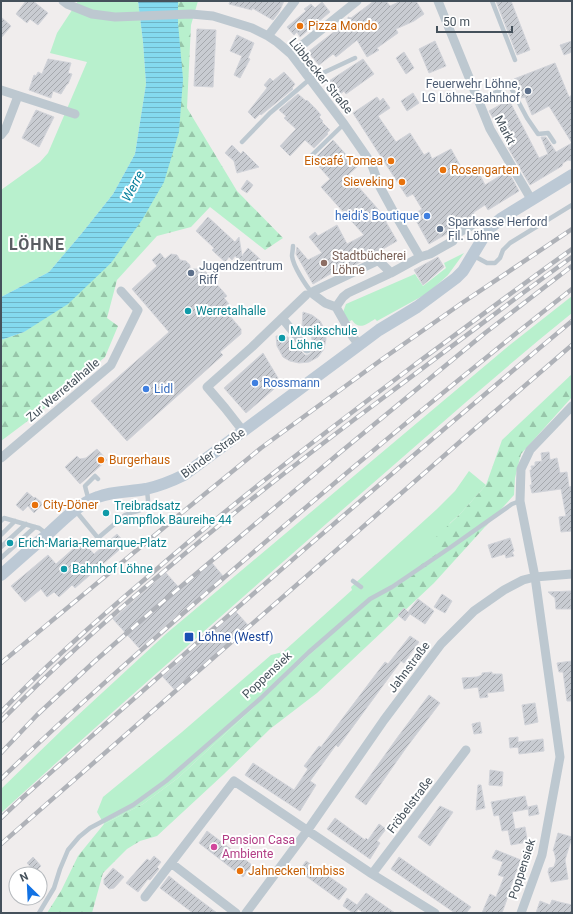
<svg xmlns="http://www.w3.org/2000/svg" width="573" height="914" font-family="Roboto,sans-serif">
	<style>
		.grass { fill: #b8f0cd }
		.forest { fill: url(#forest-firs) }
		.water { fill: url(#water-rules) }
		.building { fill: url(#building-hatch); stroke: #d1d3d9 }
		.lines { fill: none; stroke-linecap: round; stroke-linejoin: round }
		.lane { stroke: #bdc8d0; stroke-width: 4.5 }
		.street { stroke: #bdc8d0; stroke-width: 9 }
		.secondary { stroke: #bcc9d5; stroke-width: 12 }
		.rail-casing { stroke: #afb2b8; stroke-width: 4.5 }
		.rail { stroke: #fff; stroke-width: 3; stroke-dasharray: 9; stroke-linecap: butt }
		.food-dot { fill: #e8710a; stroke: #fff; stroke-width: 1.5 }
		.service-dot { fill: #5c6f8a; stroke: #fff; stroke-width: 1.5 }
		.shop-dot { fill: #3f7fe0; stroke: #fff; stroke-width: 1.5 }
		.education-dot { fill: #8d6e63; stroke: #fff; stroke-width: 1.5 }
		.culture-dot { fill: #0f9aa8; stroke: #fff; stroke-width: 1.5 }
		.transit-dot { fill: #1a4fb4; stroke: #fff; stroke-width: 1.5 }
		.hotel-dot { fill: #d1479c; stroke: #fff; stroke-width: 1.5 }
		.labels { text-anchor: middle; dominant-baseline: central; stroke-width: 4; stroke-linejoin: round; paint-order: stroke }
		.food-label { font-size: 12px; fill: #c56008; stroke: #fff; text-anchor: start }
		.street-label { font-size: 12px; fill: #45515b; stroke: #fff }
		.service-label { font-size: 12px; fill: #4e5e75; stroke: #fff; text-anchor: start }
		.shop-label { font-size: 12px; fill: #366cbe; stroke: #fff; text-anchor: start }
		.education-label { font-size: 12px; fill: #785e54; stroke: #fff; text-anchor: start }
		.culture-label { font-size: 12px; fill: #0d838f; stroke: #fff; text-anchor: start }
		.transit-label { font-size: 12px; fill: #164399; stroke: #fff; text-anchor: start }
		.hotel-label { font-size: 12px; fill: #b23c85; stroke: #fff; text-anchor: start }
		.water-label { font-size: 13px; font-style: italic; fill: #08809c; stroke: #fff }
		.district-label { font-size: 16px; font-weight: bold; letter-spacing: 1px; fill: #595d62; stroke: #fff }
	</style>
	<defs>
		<pattern id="forest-firs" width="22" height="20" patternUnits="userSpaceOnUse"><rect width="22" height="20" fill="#b8f0cd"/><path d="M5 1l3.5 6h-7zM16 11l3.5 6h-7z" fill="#97c5a9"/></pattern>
		<pattern id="water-rules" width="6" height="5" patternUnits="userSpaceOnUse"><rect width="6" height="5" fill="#84daef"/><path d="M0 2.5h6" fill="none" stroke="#6eb3c5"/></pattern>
		<pattern id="building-hatch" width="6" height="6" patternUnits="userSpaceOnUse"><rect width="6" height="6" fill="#c9ccd2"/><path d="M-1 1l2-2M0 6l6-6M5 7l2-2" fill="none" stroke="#a5a8ad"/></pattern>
	</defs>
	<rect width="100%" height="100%" fill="#f0eded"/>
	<path class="grass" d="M78 1H138L143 42 146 84 135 154 113 194 82 233 49 272 1 297V190L40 162 48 153 87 62 50 53 57 33Z
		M464 253 448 275 428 293 377 321 375 319C367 324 359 331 352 320L348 322 343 312 346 304 415 274 423 286 446 268 444 263Z
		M572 296V313C488 381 408 453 326 524 217 620 108 715 1 813V789L64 728 167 633 511 344Z
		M469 471 486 485 460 514 450 523 439 553 392 585 369 599 178 778 143 804 104 824 97 812 103 797 182 732 271 655 283 652 352 590 351 587 437 509 455 491Z"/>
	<path class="forest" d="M178 1H198L191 25 187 108 237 191 283 238 265 250 210 207 191 227 157 236 117 280 107 318 118 326 105 357 45 408 1 441V340L24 332 111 263 178 23Z
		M572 374V397L521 454 515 478 514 495 434 583 317 693 270 729 224 774 157 836 140 841 127 849 103 873 92 913H47L61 891 78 856 104 824 143 804 178 778 369 599 392 585 438 553 436 537 460 514 486 485 502 440Z"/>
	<path class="water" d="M138 1H178V23L183 79 179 132 164 182 142 220 111 263 68 304 24 332 1 340V297L49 272 82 233 113 194 135 154 146 84 143 42Z"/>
	<path class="building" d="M26 1H33L48 13 38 25 30 19 27 23 16 14Z
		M230 1H284L279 12 273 20 252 8V10L229 4Z
		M374 1H386L390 6 401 1H416L424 14 414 21 396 29 398 33 377 48 379 50 367 57 357 40 336 57 333 54 319 65 308 52 348 21V17L351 18Z
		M496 1H511L530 50 517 55Z
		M322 2 330 12 300 37 297 32 294 35 287 27 306 11 304 9 311 4 315 8Z
		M1 17 11 26 1 38Z
		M197 29 216 30 213 87 194 86Z
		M237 35 254 43 248 58 250 59 240 78 234 75 242 56 230 51Z
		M435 41 446 66 429 73 419 49Z
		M572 41V52L564 55 560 45Z
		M404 52 414 68 406 74 396 58Z
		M48 59 71 63 68 73 72 74 68 84H67L61 94 53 91 51 98 29 90 34 75 36 76 38 72 42 74Z
		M363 59 374 74 346 94 344 91 339 95 329 81Z
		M555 63 569 97 572 95V143L549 106 532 115 525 97 521 98 514 79Z
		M284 72 295 84 292 88 293 89 261 115 260 114 255 119 248 112 267 88 264 85 270 78 273 81Z
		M413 93 419 103 407 111 401 101Z
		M298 94 306 101 307 100 315 108 321 115 319 117 323 121 322 122 330 130 327 133 328 134 314 148 305 140 290 156 280 146 296 129 284 118 286 116 279 110Z
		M377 97 380 101 383 98 390 108 378 116 396 142 410 133 424 155 429 152 432 159 451 149 465 174 466 173 468 177 474 174 475 175 479 173 485 185 508 171 519 191 488 210 485 205 474 212 472 218 450 230V232L429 244 413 215 422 209 413 194 407 197 353 113Z
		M509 100 539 158 548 154 541 137H546L556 152 572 143V161L568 160 563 163 562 166 530 185 507 146 511 144 510 142 512 141 500 121 496 123 489 111Z
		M36 110 54 117 39 147 22 138Z
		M333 140 349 158 350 157 358 166 348 175 384 216 387 221 386 222 397 241 355 265 333 275 332 273 313 284 296 254 297 247 308 260 322 253 309 237 315 232 318 236 337 225 347 244 364 235 321 187 330 179 313 160Z
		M232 145 241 154 243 151 259 167 237 173 234 161 225 153Z
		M247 180 253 185 247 193 241 189Z
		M208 217 235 242 239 237 242 256 248 248 261 260 250 271 235 256 232 260 229 257 225 262 212 250 214 248 196 231Z
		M160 253 165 259 171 254 177 255 180 260 186 261 190 265V269H198V272H206L227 296 224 298 229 304 223 308 241 329V334L220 352 223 355 127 441 91 401 169 332 132 289 157 266 152 260Z
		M438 257 444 267 423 285 414 270Z
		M303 312 312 315 320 321 325 330 326 339 324 349 318 357 309 362 299 363 290 361 283 357 277 346 276 336 288 337 290 344 293 348 301 351 305 355H308L311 353 313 348 312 345 313 344 311 335 308 330 302 327Z
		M263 353 281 383 246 413 224 388Z
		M97 449 107 460 80 484 65 467 77 456 80 459 86 458Z
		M549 452 550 460 557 458 560 473 567 472 569 487 572 486V531L561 532 559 517 566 516 561 489 532 493 530 485H532L530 470H532L531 466H535V462L542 461 541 453Z
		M27 492 34 498 35 497 43 504 34 513 28 506 23 511 16 505Z
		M117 534 126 544 75 588 72 585 59 597 54 592 47 597 41 589 25 602 11 586 48 555 56 564 82 541 94 554Z
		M510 538 514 551 512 552 514 556 506 558 505 554 492 558 488 545Z
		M212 563 223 576 139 648 113 619 166 573 181 590Z
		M571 591V609H556L555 598 548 592Z
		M442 594 452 601 445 613 434 607Z
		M418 599 434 611 425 624 410 614 405 621 398 615 404 608 408 612Z
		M236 612 248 625 174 689 163 677Z
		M410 636 419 642 404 663 401 661 338 747 336 745 310 781 316 785 300 811 245 775 253 763 294 790 308 769 304 766 319 746 321 747 385 662 388 664Z
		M572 661V701H567L563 672H559L557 663Z
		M492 672V674H502L504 691 487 693 488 697 480 698 478 687 464 689 462 678 477 677 482 675V673Z
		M429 695 440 703 406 748 366 805 355 797 397 738Z
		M535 703 538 722 525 725 522 705Z
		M480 722 482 733 474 734 472 724Z
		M518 737V742L543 739 544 751 519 754 518 747 510 748 509 738Z
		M490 770 503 772 502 786 489 785Z
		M478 785H481L485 808 476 810Z
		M525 796 528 809 512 812 515 829 525 827 527 839V842L511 845 508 830 502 831 499 815 494 816 491 802Z
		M537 805 539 814 529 816 528 807Z
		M440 806 453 812 430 846 418 837Z
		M335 818 365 840 366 838 368 840 379 824 386 829 377 841 380 843 370 859 327 829Z
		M207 831 252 865 243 877 199 843Z
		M558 833 572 837 565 860 568 879 551 882 548 872 549 868 554 867 556 860 554 851H553Z
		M496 850 521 860 510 888H511L502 913H482L490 894 496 897 504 877 498 875 503 862 492 858Z
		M154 856 161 862 157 867 159 869 150 880 148 879 138 892 126 883 147 859 150 861Z
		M33 857 41 866 35 872 27 863Z
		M399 857 471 907 466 913H455L391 869Z
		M306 861 347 889 339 900 299 871Z
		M113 868 124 877 114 888 109 889 104 884V879Z
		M169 876 180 885 217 913H193L160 888Z
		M366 893 395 913H364L358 909 356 913H353L343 906 347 898 357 905Z
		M552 900 559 902 572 905V913H536L540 901 550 905Z"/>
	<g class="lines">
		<path class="lane" d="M492 1 515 60
			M478 100 510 86 527 118 538 134 548 133 554 142
			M242 142 270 113 310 79 355 58
			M309 158 344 124
			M293 246C293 250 292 253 292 256 293 266 306 286 313 294
			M474 256 487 263H495L500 258 503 250 510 243 572 205
			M89 501 86 490 85 486 95 476 98 479
			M75 510 98 538 125 515C133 511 139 513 147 506L148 500 147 490
			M1 521 4 518 35 527 39 528 47 534
			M1 535 15 521
			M1 547 26 524
			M1 558 35 527
			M353 581 361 587
			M39 913 54 888 60 869 68 850 79 837 90 828 133 805 166 781 261 698 309 652 370 599 392 587 451 547 512 504 520 501"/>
		<path class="street" d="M63 1 67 4 92 14 115 17 191 14 213 16 252 28 268 36 277 42 291 54 344 124 371 163 380 187 392 209 420 257
			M438 1 490 129 531 199
			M268 36 295 1
			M291 54 357 1
			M1 90 75 114
			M1 135 5 130 18 96
			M336 307 343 297 348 293 391 273 420 257 430 254 453 241 456 234 471 226
			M282 318 307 349
			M359 345 353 337 336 307 325 303 313 294 314 291 375 262 379 261 391 273
			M243 431 225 408 207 387 252 347 306 295
			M1 458 111 365 138 310 121 291
			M171 863 236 913
			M372 874 466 750
			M145 897 234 781 372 874 435 913
			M246 913 307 831 384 720 441 644 474 611 504 590 523 580 535 577 572 574
			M521 913 542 855 560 757 535 577 520 501 521 469 530 450 572 406"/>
		<path class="secondary" d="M1 575C16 562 31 548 47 535 62 521 78 504 98 497 113 491 131 492 146 489 159 486 172 481 184 475L359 345 379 330 417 307 456 278 463 271 483 238 491 227 502 218 572 175"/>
		<g class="rail-casing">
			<path id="rail" d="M1 663 173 520 261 448 381 360 462 303 572 229
				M1 712C48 663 99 618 151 574 236 500 327 431 417 363 469 325 520 286 572 249
				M1 721C52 669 106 620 162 573 236 510 313 450 391 392 451 347 511 301 572 257
				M1 753 37 715 95 661 152 611 337 455 485 333 572 266
				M1 779C73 709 149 643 226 576 339 478 454 382 572 289
				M1 818 20 800C143 690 267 581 393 473 452 422 512 371 572 321
				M1 844 470 433 572 345"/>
		</g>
		<use href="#rail" class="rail"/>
	</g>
	<g class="food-dot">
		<circle cx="300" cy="26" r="4"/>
		<circle cx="391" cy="161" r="4"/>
		<circle cx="443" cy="170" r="4"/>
		<circle cx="402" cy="182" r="4"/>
		<circle cx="101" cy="460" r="4"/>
		<circle cx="35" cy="505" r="4"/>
		<circle cx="240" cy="871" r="4"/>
	</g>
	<g class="service-dot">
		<circle cx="528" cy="91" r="4"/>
		<circle cx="440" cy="229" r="4"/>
		<circle cx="191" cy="273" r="4"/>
	</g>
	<g class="shop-dot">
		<circle cx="427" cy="216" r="4"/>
		<circle cx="255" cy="383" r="4"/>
		<circle cx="146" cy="389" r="4"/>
	</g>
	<circle class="education-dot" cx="324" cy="263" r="4"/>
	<g class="culture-dot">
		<circle cx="188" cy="311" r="4"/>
		<circle cx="282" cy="338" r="4"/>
		<circle cx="106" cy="513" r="4"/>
		<circle cx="10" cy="543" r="4"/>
		<circle cx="64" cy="569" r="4"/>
	</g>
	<rect class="transit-dot" x="184" y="632" width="10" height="10" rx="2"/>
	<circle class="hotel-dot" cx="214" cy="847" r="4"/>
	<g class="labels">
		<g class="food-label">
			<text x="308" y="26">Pizza Mondo</text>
			<text x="383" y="161" text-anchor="end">Eiscafé Tomea</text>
			<text x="451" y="170">Rosengarten</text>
			<text x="394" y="182" text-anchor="end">Sieveking</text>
			<text x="109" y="460">Burgerhaus</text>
			<text x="43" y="505">City-Döner</text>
			<text x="248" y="871">Jahnecken Imbiss</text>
		</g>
		<g class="street-label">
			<text transform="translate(321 76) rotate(51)">Lübbecker Straße</text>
			<text transform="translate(505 130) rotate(62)">Markt</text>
			<text transform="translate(63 390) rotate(-40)">Zur Werretalhalle</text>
			<text transform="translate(213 453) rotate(-36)">Bünder Straße</text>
			<text transform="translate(409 667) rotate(-53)">Jahnstraße</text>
			<text transform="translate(267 675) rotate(-43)">Poppensiek</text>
			<text transform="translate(410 805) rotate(-53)">Fröbelstraße</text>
			<text transform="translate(522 869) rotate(-72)">Poppensiek</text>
		</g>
		<g class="service-label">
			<text x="520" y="84" text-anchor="end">Feuerwehr Löhne,<tspan x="520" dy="14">LG Löhne-Bahnhof</tspan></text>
			<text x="448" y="222">Sparkasse Herford<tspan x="448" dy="14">Fil. Löhne</tspan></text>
			<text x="199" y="266">Jugendzentrum<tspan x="199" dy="14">Riff</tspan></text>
		</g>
		<g class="shop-label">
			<text x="419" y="216" text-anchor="end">heidi's Boutique</text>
			<text x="263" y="383">Rossmann</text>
			<text x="154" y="389">Lidl</text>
		</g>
		<g class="education-label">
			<text x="332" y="256">Stadtbücherei<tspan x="332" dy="14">Löhne</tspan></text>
		</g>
		<g class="culture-label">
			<text x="196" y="311">Werretalhalle</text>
			<text x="290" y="331">Musikschule<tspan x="290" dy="14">Löhne</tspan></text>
			<text x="114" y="506">Treibradsatz<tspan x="114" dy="14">Dampflok Baureihe 44</tspan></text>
			<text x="18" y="543">Erich-Maria-Remarque-Platz</text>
			<text x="72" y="569">Bahnhof Löhne</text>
		</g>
		<g class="transit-label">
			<text x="198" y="637">Löhne (Westf)</text>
		</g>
		<g class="hotel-label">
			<text x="222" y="840">Pension Casa<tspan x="222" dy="14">Ambiente</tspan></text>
		</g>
		<g class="water-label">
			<text transform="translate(133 186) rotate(-62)">Werre</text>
		</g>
		<g class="district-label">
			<text x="37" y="244">LÖHNE</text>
		</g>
	</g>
	<rect width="573" height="914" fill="none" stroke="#45515b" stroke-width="4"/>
	<g transform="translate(28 886) rotate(336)"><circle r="19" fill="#ffffff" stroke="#b5b9bd"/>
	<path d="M0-3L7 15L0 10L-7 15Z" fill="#1272e4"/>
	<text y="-6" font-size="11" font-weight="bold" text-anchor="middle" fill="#45515b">N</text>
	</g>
	<path d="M437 26v6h75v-6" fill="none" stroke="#45515b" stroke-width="2"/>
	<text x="443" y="26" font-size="12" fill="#45515b" stroke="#ffffff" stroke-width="3" paint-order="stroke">50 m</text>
</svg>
